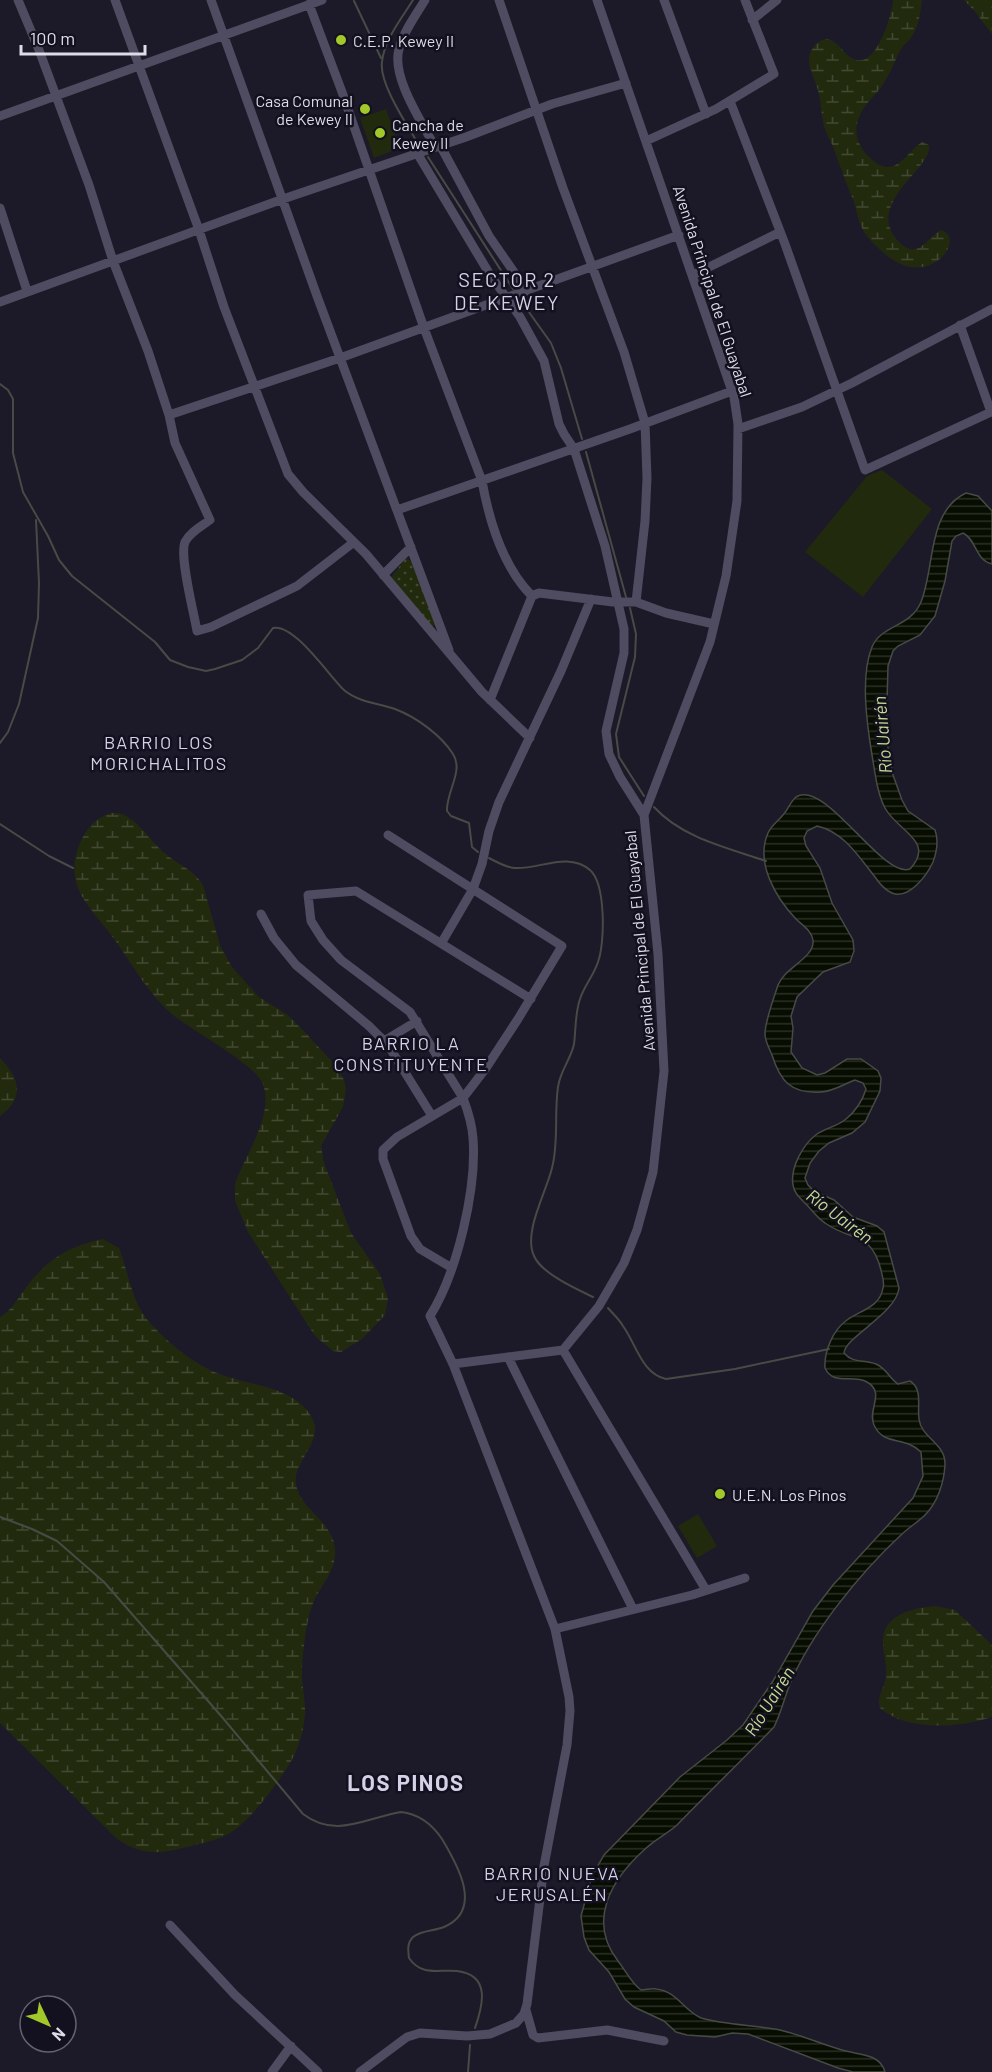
<svg xmlns="http://www.w3.org/2000/svg" width="992" height="2072" font-family="Barlow,sans-serif">
	<style>
		.grass { fill: #222a0e }
		.wetland { fill: url(#wetland-marsh) }
		.park { fill: url(#park-dots) }
		.water { fill: url(#water-rules); stroke: #474b45; stroke-width: 1.5 }
		.lines { fill: none; stroke-linecap: round; stroke-linejoin: round }
		.stream { stroke: #474b45; stroke-width: 2 }
		.minor { stroke: #4f4b60; stroke-width: 9 }
		.poi-dot { fill: #a1c929; stroke: #13101f; stroke-width: 2 }
		.labels { text-anchor: middle; dominant-baseline: central; stroke-width: 5; stroke-linejoin: round; paint-order: stroke }
		.poi-label { font-size: 16px; fill: #dddce7; stroke: #13101f; text-anchor: start }
		.street-label { font-size: 16px; fill: #dddce7; stroke: #13101f }
		.water-label { font-size: 18px; font-style: italic; fill: #c4dd90; stroke: #13101f }
		.neighbourhood-label { font-size: 18px; letter-spacing: 1.5px; fill: #d5d2e7; stroke: #13101f }
		.quarter-label { font-size: 20px; letter-spacing: 1.5px; fill: #d5d2e7; stroke: #13101f }
		.district-label { font-size: 22px; font-weight: bold; letter-spacing: 1.5px; fill: #d5d2e7; stroke: #13101f }
	</style>
	<defs>
		<pattern id="wetland-marsh" width="20" height="14" patternUnits="userSpaceOnUse" patternTransform="scale(1.5)"><rect width="20" height="14" fill="#222a0e"/><path d="M1 5h8M5 5V1M11 12h8M15 12V8" fill="none" stroke="#424831"/></pattern>
		<pattern id="park-dots" width="8" height="8" patternUnits="userSpaceOnUse" patternTransform="scale(1.5)"><rect width="8" height="8" fill="#222a0e"/><path d="M2 2h.1M6 6h.1" fill="none" stroke="#424831" stroke-width="1.8" stroke-linecap="round"/></pattern>
		<pattern id="water-rules" width="6" height="5" patternUnits="userSpaceOnUse" patternTransform="scale(1.5)"><rect width="6" height="5" fill="#070d00"/><path d="M0 2.5h6" fill="none" stroke="#2b3025"/></pattern>
	</defs>
	<rect width="100%" height="100%" fill="#1c1928"/>
	<path class="grass" d="M386 109 400 148 374 158 360 118Z
		M882 470 932 509 863 597 805 552 867 476Z
		M698 1514 717 1546 697 1558 678 1526Z"/>
	<path class="wetland" d="M893 0H922C920 15 919 27 910 39 907 43 903 45 901 49 894 62 890 74 882 86 872 99 860 108 857 124 854 137 861 149 869 157 895 182 904 154 922 142L929 145C934 168 862 203 899 242 918 261 925 239 941 230 967 238 931 288 890 258 882 252 870 241 864 232 859 224 857 212 854 202 846 184 840 165 833 147 830 140 826 133 824 126 821 114 821 102 818 90 815 80 809 70 809 60 809 50 816 42 825 39 840 40 843 56 856 60 877 66 892 15 893 0Z
		M964 0H992V34L976 13Z
		M111 813C119 813 123 813 129 818 143 827 151 841 163 852 177 864 193 869 203 885L220 945 232 967 259 997 288 1015 300 1027 337 1067 344 1080 346 1090 343 1107 321 1146 324 1163 351 1233 380 1274 388 1299 385 1315 362 1339 341 1352 333 1351 315 1336 248 1232 235 1201V1184C245 1154 274 1117 263 1084 256 1065 193 1031 173 1015 150 996 134 967 117 943 94 909 61 889 80 843 86 829 96 817 111 813Z
		M0 1058C20 1078 25 1098 0 1116Z
		M103 1239 119 1248C129 1273 131 1302 150 1323 167 1341 187 1359 210 1370 242 1386 297 1384 313 1420 323 1442 292 1463 296 1484 300 1510 333 1521 335 1549 337 1572 319 1586 312 1606 306 1622 302 1657 302 1674 302 1686 305 1698 305 1710 305 1725 301 1740 295 1754 285 1774 252 1819 233 1831 221 1839 208 1842 195 1845 163 1853 146 1858 117 1839L0 1723V1317C12 1310 17 1299 25 1289 46 1260 68 1246 103 1239Z
		M935 1606 955 1610 992 1645V1716L989 1718C958 1728 905 1731 880 1708 876 1696 885 1688 886 1676 887 1663 882 1651 883 1638 886 1613 915 1608 935 1606Z"/>
	<path class="park" d="M406 558 411 561 436 624 432 627 390 579Z"/>
	<path class="water" d="M966 493 978 496 992 511V564C975 560 977 540 963 533L956 536 952 541 945 581 935 616 920 635 898 646 893 651 888 666 886 737 893 775 902 800 908 811 935 830C939 841 937 851 933 862 927 875 909 900 892 893 885 890 879 883 875 877 859 857 844 832 817 826L807 831 804 838 806 846 820 868 832 903 853 940 854 951 850 962 823 972 797 997 791 1016 793 1028 791 1052 802 1068 817 1075 825 1073 847 1059H861L878 1071 881 1078 880 1091 865 1122 852 1133 829 1143 819 1151 810 1163 805 1178 808 1185 814 1191 834 1200 853 1217 877 1226 884 1232 899 1288C896 1314 845 1337 844 1353 853 1364 864 1359 876 1364 886 1368 890 1379 898 1384L910 1381C923 1389 917 1406 919 1419 921 1438 946 1443 945 1465 944 1482 938 1502 925 1515 918 1522 908 1528 901 1535 860 1573 811 1633 790 1684 784 1699 781 1713 774 1727 742 1760 709 1792 677 1825 667 1834 654 1840 644 1850 611 1880 587 1921 618 1961 626 1971 631 1983 641 1990 646 1990 651 1988 656 1989 677 1991 683 2010 701 2018 726 2025 754 2025 780 2030 801 2035 821 2044 842 2050 858 2055 880 2053 885 2072H853L838 2068 748 2034 732 2033 715 2037 687 2035 676 2032 664 2021 634 2007 625 1999 609 1972 589 1950 584 1937 581 1916 592 1876 604 1855 680 1777 727 1740 743 1725 773 1681 813 1611 833 1585 913 1498 923 1476 921 1452C904 1435 884 1447 874 1425 867 1409 886 1393 867 1382 853 1374 833 1386 825 1368 824 1351 833 1330 847 1320 861 1310 880 1307 883 1288 885 1282 882 1276 881 1270 871 1231 852 1242 825 1223 817 1218 812 1210 806 1204 800 1198 794 1193 793 1185 790 1168 803 1144 817 1134 826 1128 838 1126 846 1119 855 1112 863 1100 866 1089L863 1083 855 1080C844 1084 834 1091 821 1092 791 1094 780 1081 772 1055 769 1048 765 1041 765 1034 765 1021 774 998 778 985 785 967 815 958 813 940 812 931 802 925 796 919 776 898 755 863 768 833 771 826 778 821 783 815 788 810 790 802 796 797 825 778 882 879 910 869 936 841 897 831 885 808 877 793 875 772 872 755 867 725 860 676 872 647 881 625 911 627 921 602 935 568 927 511 966 493Z"/>
	<g class="lines">
		<path class="stream" d="M413 0C402 18 384 40 382 62 379 83 406 123 417 142
			M354 1 381 58
			M428 157 513 289
			M521 301 551 343 561 368 582 439
			M0 384 8 390 13 399V453L23 492 48 536 59 560 72 576 155 642 170 660 188 667 206 671 215 669 242 660 258 648 273 628C294 623 329 676 344 690 358 702 377 703 395 709 416 717 441 735 453 754 464 771 446 792 447 811L451 816 469 823 472 847 478 852
			M586 452 626 597
			M630 608 636 634 635 657 616 734 619 757 644 796
			M0 743 8 732 19 704 38 618 39 583 36 520
			M654 807C682 838 728 848 766 861
			M0 824 49 856 73 868
			M489 858C497 862 505 867 514 868 538 870 568 851 590 870 606 884 605 943 598 962 594 975 584 986 580 999 575 1013 576 1029 574 1044 571 1059 560 1071 558 1087 554 1113 559 1142 552 1168 546 1193 523 1232 534 1256 541 1273 576 1289 593 1297
			M608 1308C613 1314 619 1319 623 1326 636 1344 642 1374 666 1379L735 1369 829 1349
			M0 1517 32 1529 57 1541 104 1582 222 1717 303 1814C336 1839 365 1818 401 1812 419 1814 432 1824 442 1839 457 1864 484 1910 444 1927 435 1931 421 1930 413 1937 407 1943 408 1950 409 1958 422 1977 439 1969 457 1971 491 1975 483 2005 475 2028
			M468 2072 470 2045"/>
		<path class="minor" d="M18 0 39 50 89 185 113 261 148 351 169 415 175 443 210 520C202 526 190 532 185 542 179 556 194 613 197 631L211 627 297 586 354 542
			M115 0 199 230 224 307 288 474 303 492 366 554 482 692 530 738
			M211 0 317 296 449 650
			M425 0C416 15 403 32 399 49 391 77 422 122 435 147
			M499 0 563 188 624 352 645 423 647 478 645 521 636 602
			M664 0 706 114
			M309 4 342 92 424 328 482 481C489 520 503 567 532 596
			M752 20 777 0
			M730 101 785 244 865 470 991 412 960 325
			M0 116 322 0
			M646 141 716 109 774 74 745 0
			M440 145 489 236 527 291
			M417 153 489 273 520 317 544 361 559 424 564 434 574 449 605 546 624 629V653L606 731 609 754 620 777 644 815
			M0 208 27 291
			M693 275 780 232
			M0 302 283 199 466 137 552 104 626 83
			M169 415 340 358 679 235
			M738 429 802 407 852 383 992 309
			M397 510 630 429 732 391
			M383 575 411 547
			M532 596 539 593 613 602H636L666 613 714 624
			M490 700 532 596
			M388 835 562 946 518 1019 486 1068 463 1098 397 1137 383 1150V1159L411 1236 420 1249 452 1268
			M261 914 274 938 296 965 369 1026 388 1045 432 1116
			M442 942 473 889 482 864 489 831 499 802 561 671 591 599
			M384 1041 417 1021
			M563 1350 706 1590
			M508 1357 633 1609
			M453 1364 563 1350 599 1306 624 1263 637 1230 653 1172 664 1071 658 954 644 815 710 642 726 576 737 501 738 424 734 397 597 0
			M555 1629 692 1595 745 1578
			M170 1925 235 1995 318 2072
			M526 2010 533 2035 538 2038 607 2030 664 2041
			M272 2072 291 2046
			M360 2072 407 2037 420 2033 467 2036 490 2034 516 2023 524 2014 527 2004 544 1866 567 1745 570 1711 569 1697 555 1629 453 1364 430 1316C457 1273 477 1189 473 1138 472 1124 468 1111 463 1098L410 1012 341 960 323 940 311 921 308 895 356 891 531 999"/>
	</g>
	<g class="poi-dot">
		<circle cx="341" cy="40" r="6"/>
		<circle cx="365" cy="109" r="6"/>
		<circle cx="380" cy="133" r="6"/>
		<circle cx="720" cy="1494" r="6"/>
	</g>
	<g class="labels">
		<g class="poi-label">
			<text x="353" y="40">C.E.P. Kewey II</text>
			<text x="353" y="100" text-anchor="end">Casa Comunal<tspan x="353" dy="18">de Kewey II</tspan></text>
			<text x="392" y="124">Cancha de<tspan x="392" dy="18">Kewey II</tspan></text>
			<text x="732" y="1494">U.E.N. Los Pinos</text>
		</g>
		<g class="street-label">
			<text transform="translate(713 291) rotate(72)">Avenida Principal de El Guayabal</text>
			<text transform="translate(639 941) rotate(-95)">Avenida Principal de El Guayabal</text>
		</g>
		<g class="water-label">
			<text transform="translate(882 735) rotate(-95)">Río Uairén</text>
			<text transform="translate(840 1216) rotate(37)">Río Uairén</text>
			<text transform="translate(769 1701) rotate(-58)">Río Uairén</text>
		</g>
		<g class="neighbourhood-label">
			<text x="159" y="742">BARRIO LOS<tspan x="159" dy="21">MORICHALITOS</tspan></text>
			<text x="411" y="1043">BARRIO LA<tspan x="411" dy="21">CONSTITUYENTE</tspan></text>
			<text x="552" y="1873">BARRIO NUEVA<tspan x="552" dy="21">JERUSALÉN</tspan></text>
		</g>
		<g class="quarter-label">
			<text x="507" y="279">SECTOR 2<tspan x="507" dy="23">DE KEWEY</tspan></text>
		</g>
		<g class="district-label">
			<text x="406" y="1782">LOS PINOS</text>
		</g>
	</g>
	<g transform="translate(48 2024) rotate(134)"><circle r="28" fill="#13101f" stroke="#64626f" stroke-width="1.5"/>
	<path d="M0-4.5L10 22L0 15L-10 22Z" fill="#a1c929"/>
	<text y="-9" font-size="16" font-weight="bold" text-anchor="middle" fill="#dddce7">N</text>
	</g>
	<path d="M21 45v9h124v-9" fill="none" stroke="#dddce7" stroke-width="3"/>
	<text x="30" y="45" font-size="18" fill="#dddce7" stroke="#13101f" stroke-width="4.5" paint-order="stroke">100 m</text>
</svg>
